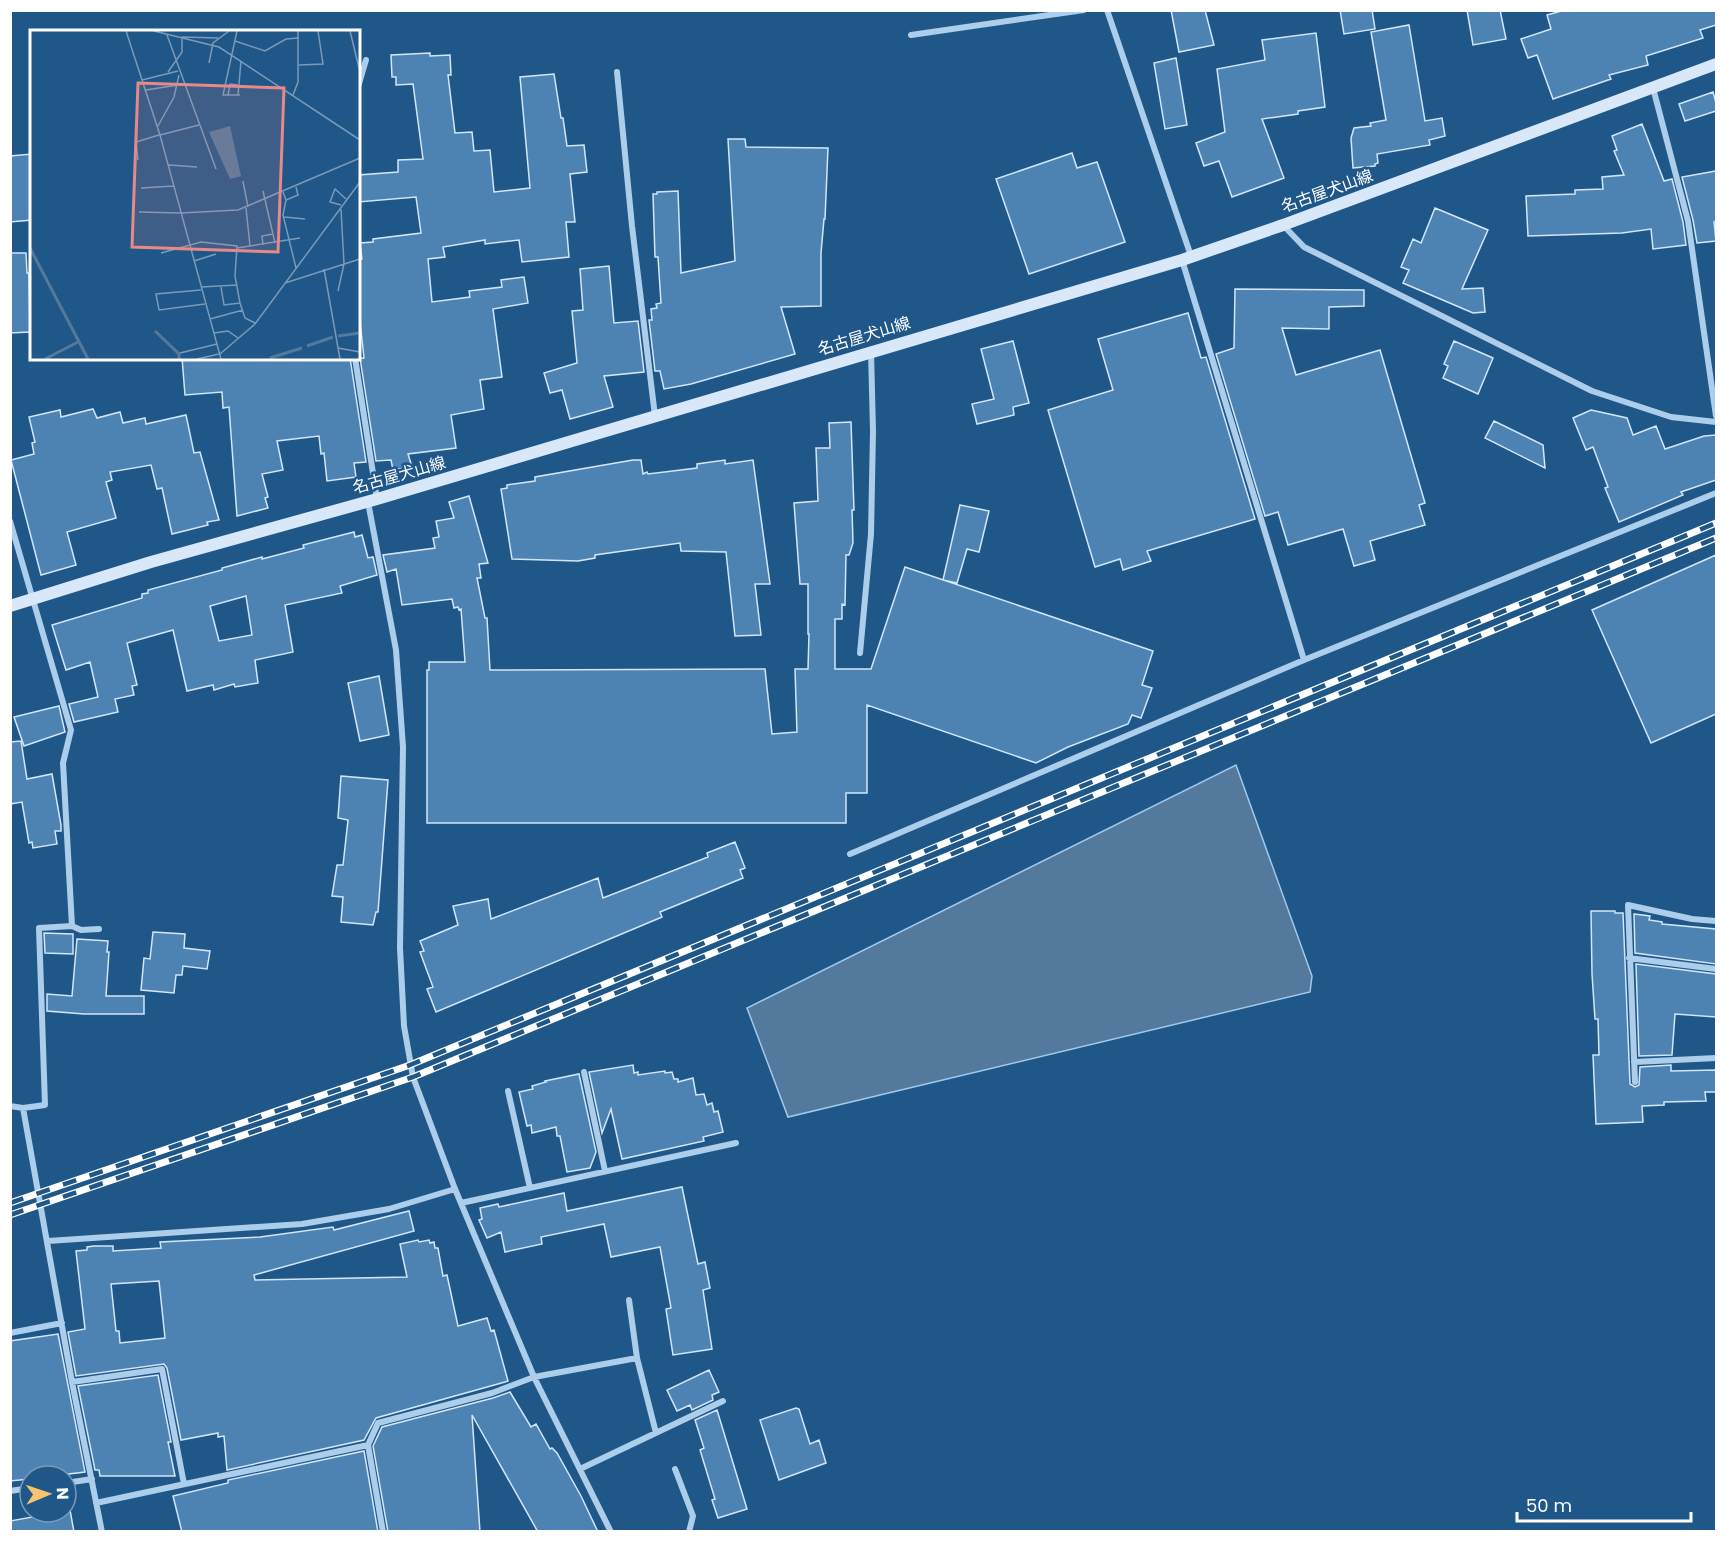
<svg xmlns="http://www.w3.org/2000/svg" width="1727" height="1542" font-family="Poppins,'Noto Sans JP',sans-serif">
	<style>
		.water { fill: #53799d; stroke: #a0caec; stroke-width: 1.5 }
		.building { fill: #4d83b3; stroke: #d1e6f8; stroke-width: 1.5; fill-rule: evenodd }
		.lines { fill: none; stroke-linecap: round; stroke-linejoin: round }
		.street { stroke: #acceeb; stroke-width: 6 }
		.secondary { stroke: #d8e8f8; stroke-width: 12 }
		.rail-casing { stroke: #fff; stroke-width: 7 }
		.rail { stroke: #205789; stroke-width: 4.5; stroke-dasharray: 14; stroke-linecap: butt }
		.labels { text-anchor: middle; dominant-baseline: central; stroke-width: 5; stroke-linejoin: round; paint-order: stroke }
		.street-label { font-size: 16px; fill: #fff; stroke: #205789 }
		.inset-river { fill: none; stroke: #53799d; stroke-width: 3 }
		.inset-road { fill: none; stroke: #799ab8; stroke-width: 1.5 }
		.view { fill: #e88989; fill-opacity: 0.15; stroke: #e88989; stroke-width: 3 }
		.inset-edge { fill: none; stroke: #fff; stroke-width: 3 }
	</style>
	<rect width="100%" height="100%" fill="#205789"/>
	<path class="water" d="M1236 765 1312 976 1310 992 788 1117 747 1008Z"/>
	<path class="building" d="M1171 10H1205L1214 45 1179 52Z
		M1340 10H1372L1375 29 1344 34Z
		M1467 10H1500L1506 39 1473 45Z
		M1565 10H1716V25L1700 30 1703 38 1646 56 1648 65 1609 75 1611 79 1553 99 1537 55 1528 58 1521 39 1551 29 1547 15Z
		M1409 25 1425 121 1442 118 1445 136 1429 140 1430 145 1377 154 1378 163 1375 164V166L1353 168 1351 138 1354 128 1371 126 1370 123 1386 120 1371 32Z
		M1316 33 1325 107 1298 111V114L1262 119 1284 178 1232 197 1219 161 1204 166 1196 143 1225 132 1217 69 1265 60 1262 40Z
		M430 53V56L450 55 451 75H448L455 133 472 132 474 151 490 150 494 192 530 188 520 77 554 74 561 118H563L567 146 584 145 587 172 570 174 575 222H566L569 257 522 262 519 240 485 244V240L443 247 445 257 428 259 432 302 470 297 469 291 502 287 501 280 524 277 528 303 493 309 502 377 480 380 484 409 451 415 456 448 408 454 412 467 393 470 391 460 376 461 360 358H364L358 303V260L362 259 360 243 373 242V239L421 233 416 197 358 202V175L398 172V160L423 159 413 84 396 85V77H392L391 55Z
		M1176 58 1187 125 1165 129 1154 63Z
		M1713 92 1716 103V111L1685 121 1679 104Z
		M1642 124 1664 181 1672 179 1683 222 1686 245 1653 249 1651 229 1622 233 1528 236 1526 196 1575 194V190L1603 189 1602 177 1624 175 1614 151 1617 150 1612 136Z
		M728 139H745L746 147 828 148 825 219H824L821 253V306L781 307 795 354 691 384 664 389 660 371H655L649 320H652L651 309 657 308 656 304 661 303 658 257H655L653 194H657V192L678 191 681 273 735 261Z
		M1072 153 1077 168 1097 162 1125 242 1029 274 996 179Z
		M32 154V220L10 222V156Z
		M1716 171V221L1714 222 1716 241 1697 243 1693 220 1682 177Z
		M1435 208 1488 230 1462 289 1483 288 1485 312 1473 313 1403 283 1409 270 1401 267 1413 239 1421 243Z
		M10 253H26L27 273H29L30 332 10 333Z
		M609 266 614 323 638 321 644 372 604 376 613 407 570 419 562 390 550 393 544 373 577 363 572 311 583 310 580 269Z
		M1235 289 1364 290V306L1329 307V329L1282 328 1296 375 1380 350 1425 503 1419 505 1425 525 1370 541 1375 560 1354 566 1343 529 1288 545 1278 512 1265 516 1216 354 1234 348Z
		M1188 313 1201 358 1206 357 1255 519 1147 551 1151 561 1123 570 1120 559 1095 567 1048 410 1113 390 1098 339Z
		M1013 341 1029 403 1013 407 1014 415 977 424 972 404 994 399 981 349Z
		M1454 341 1493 358 1478 394 1443 378 1448 366 1444 364Z
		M182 358H350L366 462 354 463 356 477 327 481 324 453 321 454 319 436 277 441 283 470 262 474 268 497 265 498 268 508 237 516 229 407 223 408 222 392 185 395Z
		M93 409 97 418 120 412 123 423 145 418 146 424 186 415 194 453 200 452 219 520 207 522 208 525 172 534 162 488 157 489 151 465 110 472 112 480 106 482 116 518 67 532 76 565 41 575 11 460 34 454 32 443 35 442 29 417 60 410 61 417Z
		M1591 410 1627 418 1633 435 1656 426 1665 449 1704 436 1716 435V480L1681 492 1683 495 1619 522 1605 488 1608 487 1593 447 1586 450 1573 418Z
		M1494 421 1543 445 1545 468 1485 438Z
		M851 422 854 510H852L853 543 849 555H846L845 605 842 604V619H835V669H871L905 567 1153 651 1142 685 1152 688 1141 718 1132 715 1128 724 1068 747 1036 763 867 705V793H846V823H427V670H429V662H465L461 609 459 610 458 607 454 608 452 599 402 605 396 569 387 572 383 555 435 548 433 538 439 537 436 521 454 518 449 502 469 496 488 563 479 564 481 578H477L485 618H487L490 670 765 669 772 734 797 732 795 669H808L809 634H808V584H800L794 503 818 501 816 448H830L829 423Z
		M633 460H641L643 474 647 472 648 474 697 468V464L725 460V464L753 460 770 584H755L761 635 735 636 726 552 681 551 680 543 595 555V558L578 561 512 559 501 489 507 488V485L535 481V477Z
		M960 505 989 511 979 552 967 549 957 583 943 580Z
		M354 532 355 537 362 535 368 558 373 557 377 575 340 586 342 593 285 605 293 652 255 660 258 683 235 687 234 684 214 690 213 685 187 691 173 630 127 643 137 685 132 686 134 695 115 699 118 712 74 722 69 704 98 697 90 662 66 670 52 625 142 598V594L148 593V590L222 570V568L262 557V559L304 548 303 545ZM246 596 252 635 219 641 210 606Z
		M1716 555V714L1651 743 1592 610Z
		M379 676 389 735 360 741 348 683Z
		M59 706 65 732 24 746 14 717Z
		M21 741 27 779 52 774 61 825V831H55L57 844 33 848 32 842 29 843 22 802 10 804V742Z
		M341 776 388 780 378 912H376L373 925 341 922 343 897 332 896 337 865H343L348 820 338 818Z
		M735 842 745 868 740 870 743 878 660 912 662 917 436 1012 427 989 433 987 420 952 424 951 420 941 458 925 453 906 488 899 491 919 598 878 603 898 708 857 707 853Z
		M1591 911H1615V913H1623L1630 1084 1635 1087 1639 1085 1640 1067 1671 1065V1071L1716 1070V1092H1705L1706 1101 1664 1102V1105L1642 1106 1643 1122 1596 1124 1593 1055H1599L1598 1019H1595L1592 974Z
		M1634 914 1650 916 1649 920 1662 922V924L1716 929V964L1635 953Z
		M153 932 185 934 184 948 210 951 207 969 183 966 182 975H176L174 993 141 990 144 958 150 959Z
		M44 933 73 934V954L45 953Z
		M77 939 108 941 107 952H109L106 996H144V1014H84L47 1011V994L72 996Z
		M1636 964 1716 974V1017L1675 1014 1672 1055 1639 1056Z
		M633 1065 634 1073 638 1072V1075L665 1071V1073L672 1072 674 1079H678V1082L693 1078 696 1095 704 1094 707 1105 712 1103 714 1112 718 1111 723 1132 703 1137 704 1141 622 1159 611 1109 602 1133 589 1072Z
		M579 1074 596 1152 590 1168 567 1172 560 1136H557L556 1127 532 1133 531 1125 527 1126 519 1092 533 1089 532 1086 546 1082 545 1081Z
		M682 1187 698 1264 705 1262 710 1288 703 1290 712 1349 673 1355 666 1309 671 1308 660 1247 611 1257 604 1224 541 1237 542 1244 505 1252 501 1232 487 1238 479 1220 482 1219 480 1208 498 1204 499 1207 564 1193 567 1211Z
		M409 1211 414 1231 254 1275 255 1280 407 1277 400 1244 418 1240 419 1242 429 1240 430 1243 434 1242 435 1248H438L443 1276 447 1275 458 1326 487 1318 491 1331 494 1330 508 1381 505 1382 376 1418 364 1440 227 1470 224 1436 218 1437V1433L181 1440 167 1368 164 1364 76 1376 68 1332 85 1329 76 1251 87 1250V1247L94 1246H113V1251L161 1248 160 1242 260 1237 333 1227 334 1230ZM159 1281 165 1338 120 1343 119 1331H116L111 1284Z
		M58 1334 85 1472 52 1476H30V1479L10 1481V1341Z
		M709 1370 719 1392 712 1395 713 1400 692 1410 690 1405 677 1411 667 1390Z
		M158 1375 171 1442H168L175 1476H100L99 1470H95L78 1386Z
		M510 1392 531 1427 536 1424 550 1449 552 1448 557 1453 581 1496 598 1532H538L472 1415 480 1532H388L373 1446 382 1427 493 1398Z
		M796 1408 799 1409 810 1444 819 1440 826 1463 779 1480 760 1420Z
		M717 1410 747 1509 718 1518 712 1500 715 1499 700 1450 704 1448 695 1420Z
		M364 1451 378 1532H182L173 1496 228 1483V1480Z
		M70 1510 74 1532H10V1521Z"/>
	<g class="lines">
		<path class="street" d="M1107 10 1191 256
			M911 35 1084 10
			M617 72 632 226 655 416
			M358 87 366 60
			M1653 88 1688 221 1716 416
			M1283 225 1304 247 1592 391 1671 417 1716 422
			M1182 260 1304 660
			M355 358 377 499
			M368 502 396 650 403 747 400 948 404 1026 413 1077 455 1189 534 1377 611 1532
			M10 521 71 730 63 763 72 926 39 928 45 1105 23 1108 10 1106
			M860 653 871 534 873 431 871 351
			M850 854 1304 660 1716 493
			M72 926 81 930 99 929
			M1629 958 1716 969
			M1634 1062 1716 1058
			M584 1072 605 1171
			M1635 1082 1628 905 1692 919 1716 921
			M508 1091 530 1188
			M23 1108 72 1382 102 1532
			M461 1203 736 1143
			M48 1241 302 1224 389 1209 455 1189
			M629 1300 637 1358 656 1433
			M10 1333 62 1323
			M72 1382 162 1369 184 1484
			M368 1445 383 1532
			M580 1469 723 1401
			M675 1469 693 1516 689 1532
			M66 1483 92 1479
			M10 1491 30 1488
			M96 1503 368 1445 378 1423 492 1393 534 1377 637 1358"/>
		<path class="secondary" d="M10 606 151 562 377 499 1182 260 1283 225 1716 64"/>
		<g class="rail-casing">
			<path id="rail" d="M10 1203 410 1065 1716 523
				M10 1215 413 1077 1716 538"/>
		</g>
		<use href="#rail" class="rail"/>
	</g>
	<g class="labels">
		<g class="street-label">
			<text transform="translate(1327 191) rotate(-20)">名古屋犬山線</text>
			<text transform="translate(864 336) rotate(-17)">名古屋犬山線</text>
			<text transform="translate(399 475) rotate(-16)">名古屋犬山線</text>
		</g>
	</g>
	<g transform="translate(30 30)">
		<rect width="330" height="330" fill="#205789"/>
		<path d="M200 96 211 146 200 149 179 102Z" fill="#53799d"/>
		<path class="inset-river" d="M0 218 58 329M125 301 149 324V329M308 306 330 303M277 316 303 307M240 328 272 318M15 329 50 311"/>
		<path class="inset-road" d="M96 1 130 105 191 329M124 1 189 17 330 110M207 1 193 65H210M320 1 330 42M137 5 186 139M205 11 235 21 256 9 269 8M179 33 183 13 199 1M269 35 293 34 288 1M138 42 152 22V7L188 8M112 50 148 41M116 60 148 55M198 65 200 54 208 55M208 65 211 31M263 65 268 52V1M128 96 144 67 149 45M130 105 169 95M108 130 106 112 129 105M139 135 167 137M213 151 218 177M111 158 144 156M233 161 245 213M253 162 256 170 253 185 266 238M256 170 268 165 266 157M311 175 300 172 305 159 316 169M216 178 220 216M109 182 151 183M151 183 208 180 330 128M254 187 275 189M233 215 232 206 243 204M207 218 270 208M131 223 171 212 207 216 205 246 210 273 215 288 225 293M164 231 186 224M294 239 310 329M255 253 330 229M171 257 207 255M191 257 194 275 210 273M171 260 126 264 129 280 175 274M308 261 314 234 311 179M180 289 213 280M184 303 198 301 208 308M308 318 330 322M150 323 187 314M190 324 225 294 330 152M167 329 189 324"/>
		<path class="view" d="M108 53 254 58 248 222 102 217Z"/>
		<rect width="330" height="330" class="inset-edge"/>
	</g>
	<rect width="1727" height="1542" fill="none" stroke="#ffffff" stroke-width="24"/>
	<g transform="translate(48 1494) rotate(88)"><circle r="28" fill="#205789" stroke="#799ab8" stroke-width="1.5"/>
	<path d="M0-4.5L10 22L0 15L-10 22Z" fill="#f8c46d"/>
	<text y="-9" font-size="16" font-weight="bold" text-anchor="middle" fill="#ffffff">N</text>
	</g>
	<path d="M1517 1512v9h174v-9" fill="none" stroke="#ffffff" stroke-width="3"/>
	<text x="1526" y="1512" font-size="18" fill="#ffffff" stroke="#205789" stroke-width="4.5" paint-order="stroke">50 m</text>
</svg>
